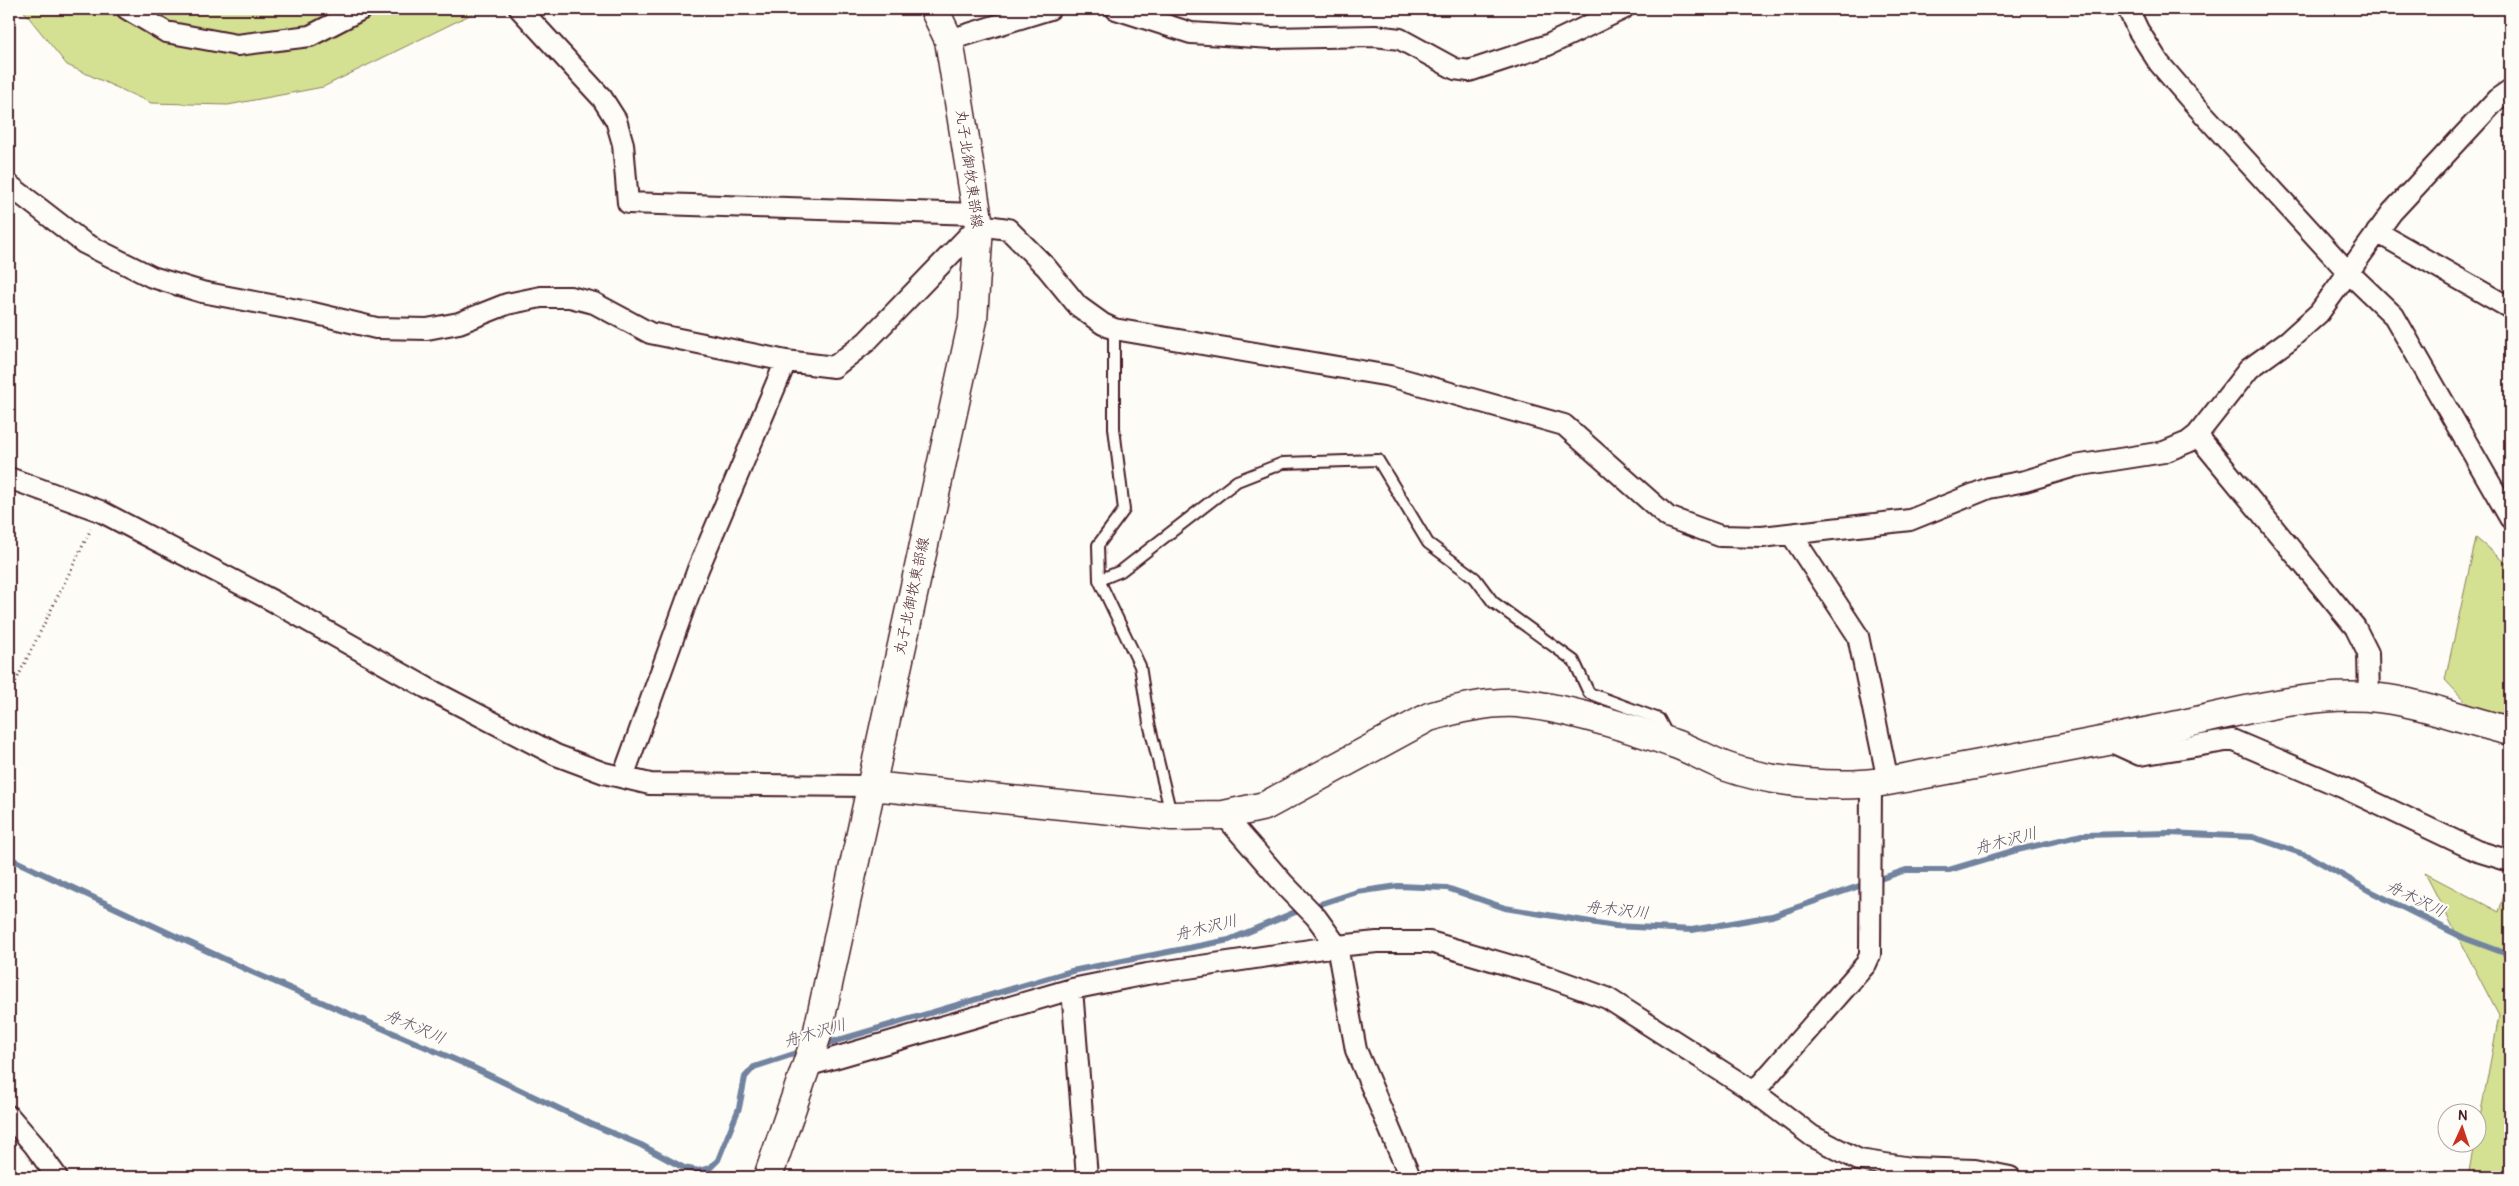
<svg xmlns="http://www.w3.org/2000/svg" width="2519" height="1186" font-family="Pangolin,'Klee One',sans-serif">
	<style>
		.green { fill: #d4e092; stroke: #8f805e }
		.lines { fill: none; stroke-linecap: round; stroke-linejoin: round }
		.stream { stroke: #71839e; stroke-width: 6 }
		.lane-casing { stroke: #4a1f2b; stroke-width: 14 }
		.street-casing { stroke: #4a1f2b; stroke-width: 24 }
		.secondary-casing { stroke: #4a1f2b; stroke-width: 31 }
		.path { stroke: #4a1f2b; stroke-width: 3; stroke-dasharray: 1 4; stroke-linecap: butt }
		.lane { stroke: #fdfcf7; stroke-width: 10 }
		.street { stroke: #fdfcf7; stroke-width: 20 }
		.secondary { stroke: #fdfcf7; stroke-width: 28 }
		.labels { text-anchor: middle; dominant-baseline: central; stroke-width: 4; stroke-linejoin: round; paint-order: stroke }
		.street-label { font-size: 15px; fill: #4a1f2b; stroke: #fdfcf7 }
		.water-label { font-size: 16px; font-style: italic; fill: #5e5164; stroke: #fdfcf7 }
	</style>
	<rect width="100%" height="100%" fill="#fdfcf7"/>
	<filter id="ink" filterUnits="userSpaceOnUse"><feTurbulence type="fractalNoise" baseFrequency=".02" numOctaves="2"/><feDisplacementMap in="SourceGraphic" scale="10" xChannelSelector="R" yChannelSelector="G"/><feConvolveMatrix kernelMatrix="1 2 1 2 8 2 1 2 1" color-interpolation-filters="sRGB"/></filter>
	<g filter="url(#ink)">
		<path class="green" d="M22 9H482L323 87 228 105 151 103 67 65Z
			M2476 538 2510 567V748L2445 680Z
			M2425 873 2499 912 2510 875V1177H2468L2474 1144H2476L2477 1133 2499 1016Z"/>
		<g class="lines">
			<path class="stream" d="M9 858 252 972 472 1067 591 1124 641 1145 684 1168 699 1171 710 1168 718 1160 739 1108 745 1077 754 1067 803 1051
				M822 1045 1072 971 1229 940 1293 913 1357 892 1398 886 1447 888 1505 908 1615 926 1692 930 1772 916 1906 870H1949L2013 851 2082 835 2170 833 2253 837 2309 856 2368 890 2464 938 2510 955"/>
			<g class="lane-casing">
				<path id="lane" d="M1114 329V428L1124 510 1098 545 1099 580 1140 666 1149 723 1171 814
					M1099 580 1121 571 1237 481 1283 463 1378 460 1428 543 1475 578 1493 602 1574 661 1589 693 1659 719 1668 736"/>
			</g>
			<g class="street-casing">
				<path id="street" d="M127 9 166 32 237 45 310 36 362 9
					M520 9 602 98 616 120 623 144 628 203 977 214
					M1116 9 1191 33 1272 38 1375 36 1400 39 1455 69 1469 71 1548 45 1623 9
					M2128 9 2138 30 2159 63 2189 98 2347 271 2394 316 2510 518
					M949 40 1050 9
					M9 185 84 243 152 277 202 292 313 313 376 328 427 329 459 323 507 304 541 297H570L594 303 650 333 786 361
					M2377 232 2510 308
					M2197 435 2355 627 2368 653 2369 697
					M9 478 100 511 273 601 427 688 556 755 604 773 650 784 871 786
					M1791 534 1858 636 1888 781
					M2107 740 2140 755 2232 740 2342 787 2477 851 2510 861
					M623 777 698 569 786 361 834 367 866 342 979 225 1008 229 1046 267 1078 306 1103 324 1114 329 1390 376 1564 425 1668 517 1720 536 1762 537 1910 520 1989 488 2025 481 2075 466 2164 452 2188 442 2197 435 2249 369 2289 340 2319 313 2392 212 2497 99 2510 90
					M1224 815 1284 884 1316 917 1337 946 1356 1050 1410 1177
					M1072 989 1087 1177
					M807 1066 1072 989 1147 974 1337 946 1377 942H1430L1546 976 1607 998 1754 1092 1812 1136 1859 1160 1911 1168 1975 1170 2010 1177
					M1754 1092 1866 964 1870 955 1871 784
					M9 1116 34 1145 57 1177"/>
			</g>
			<g class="secondary-casing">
				<path id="secondary" d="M871 786 1172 816 1224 815 1265 806 1429 717C1456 709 1489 701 1518 703 1565 708 1627 727 1672 743 1691 749 1708 760 1727 767 1772 783 1841 789 1888 781 1977 764 2067 749 2155 730 2224 716 2309 690 2379 698 2424 703 2466 721 2510 731
					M768 1177 817 1035 973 320 979 225 949 40 934 9"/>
			</g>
			<path class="path" d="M9 695 91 529"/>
			<use href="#lane" class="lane"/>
			<use href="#street" class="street"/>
			<use href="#secondary" class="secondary"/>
		</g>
	</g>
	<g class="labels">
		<g class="street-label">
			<text transform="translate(969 169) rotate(82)">丸子北御牧東部線</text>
			<text transform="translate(912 596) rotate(-78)">丸子北御牧東部線</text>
		</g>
		<g class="water-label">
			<text transform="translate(2006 841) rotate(-15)">舟木沢川</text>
			<text transform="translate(2416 899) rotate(26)">舟木沢川</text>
			<text transform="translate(1617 910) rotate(6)">舟木沢川</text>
			<text transform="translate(1206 928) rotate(-14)">舟木沢川</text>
			<text transform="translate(415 1027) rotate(23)">舟木沢川</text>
			<text transform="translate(815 1033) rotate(-16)">舟木沢川</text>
		</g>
	</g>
	<rect width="2519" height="1186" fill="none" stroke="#fdfcf7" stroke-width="30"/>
	<rect x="15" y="15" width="2489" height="1156" fill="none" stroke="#4a1f2b" stroke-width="2" filter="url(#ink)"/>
	<g transform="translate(2462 1128) rotate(3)"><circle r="24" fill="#fdfcf7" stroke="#b5a4a5"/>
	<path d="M0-4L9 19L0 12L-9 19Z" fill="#c8321e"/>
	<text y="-8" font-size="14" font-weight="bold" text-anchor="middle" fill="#4a1f2b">N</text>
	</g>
</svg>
